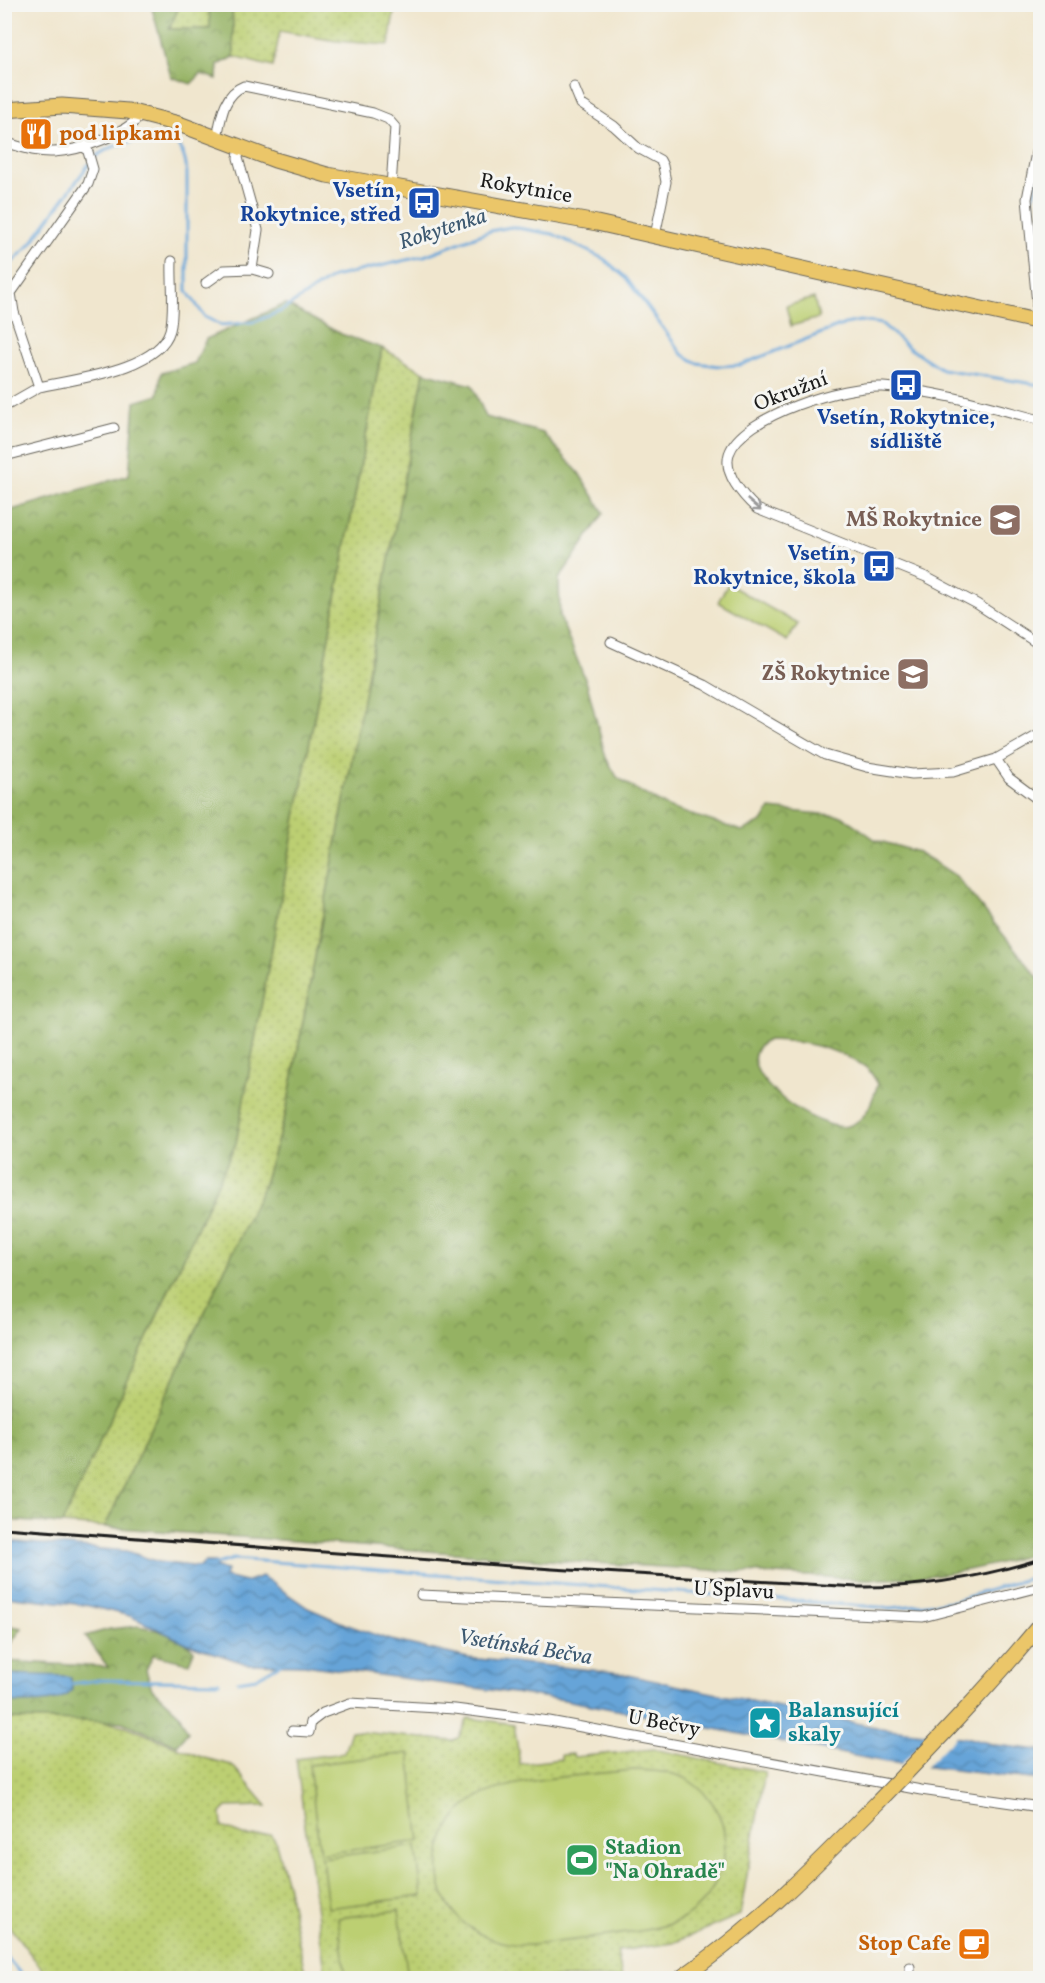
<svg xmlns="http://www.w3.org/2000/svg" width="1045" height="1983" font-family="Vollkorn,serif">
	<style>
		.grass { fill: url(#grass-dots); stroke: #6c7647; stroke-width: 1.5 }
		.forest { fill: url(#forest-crowns); stroke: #586740; stroke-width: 1.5; fill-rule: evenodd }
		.garden { fill: #bccf72; stroke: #6c7647; stroke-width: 1.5 }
		.water { fill: url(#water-waves); stroke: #41607a; stroke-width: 1.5 }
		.pier { fill: #f0e6ce }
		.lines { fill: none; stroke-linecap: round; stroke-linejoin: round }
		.stream { stroke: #66a4d8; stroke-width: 3 }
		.minor-casing { stroke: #66635a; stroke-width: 11 }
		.primary-casing { stroke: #66635a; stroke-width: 17 }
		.minor { stroke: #fff; stroke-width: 9 }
		.primary { stroke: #ebc669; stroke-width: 15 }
		.rail { stroke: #1c1c1c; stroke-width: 3 }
		.primary-bridge-casing { stroke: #66635a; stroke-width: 17; stroke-linecap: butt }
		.primary-bridge { stroke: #ebc669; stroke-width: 15 }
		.oneway { stroke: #999 }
		.labels { text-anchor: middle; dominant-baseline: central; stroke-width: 6; stroke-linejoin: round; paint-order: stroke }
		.food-label { font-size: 21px; font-weight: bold; fill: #c56008; stroke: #f6f6f2; text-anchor: start }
		.street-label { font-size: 21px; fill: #1c1c1c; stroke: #f6f6f2 }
		.transit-label { font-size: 21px; font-weight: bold; fill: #164399; stroke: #f6f6f2; text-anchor: end }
		.education-label { font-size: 21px; font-weight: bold; fill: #785e54; stroke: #f6f6f2; text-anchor: end }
		.culture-label { font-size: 21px; font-weight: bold; fill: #0d838f; stroke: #f6f6f2; text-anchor: start }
		.leisure-label { font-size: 21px; font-weight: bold; fill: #27864d; stroke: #f6f6f2; text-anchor: start }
		.water-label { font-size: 22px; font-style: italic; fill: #3d5971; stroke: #f6f6f2 }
	</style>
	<defs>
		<pattern id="grass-dots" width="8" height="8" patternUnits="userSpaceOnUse" patternTransform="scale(1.5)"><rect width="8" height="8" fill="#bccf72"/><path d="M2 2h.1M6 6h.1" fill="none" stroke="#a1b162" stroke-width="1.8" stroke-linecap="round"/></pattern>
		<pattern id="forest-crowns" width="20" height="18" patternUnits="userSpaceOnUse" patternTransform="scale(1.5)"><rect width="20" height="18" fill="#95b264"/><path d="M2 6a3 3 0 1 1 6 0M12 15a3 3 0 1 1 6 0" fill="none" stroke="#799052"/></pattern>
		<pattern id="water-waves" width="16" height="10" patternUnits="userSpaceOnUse" patternTransform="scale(1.5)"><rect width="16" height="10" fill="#66a4d8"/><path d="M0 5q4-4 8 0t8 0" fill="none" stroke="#5385ae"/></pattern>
	</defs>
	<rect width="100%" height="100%" fill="#f6f6f2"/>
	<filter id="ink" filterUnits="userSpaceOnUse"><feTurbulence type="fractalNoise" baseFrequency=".0167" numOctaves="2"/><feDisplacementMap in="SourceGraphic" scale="12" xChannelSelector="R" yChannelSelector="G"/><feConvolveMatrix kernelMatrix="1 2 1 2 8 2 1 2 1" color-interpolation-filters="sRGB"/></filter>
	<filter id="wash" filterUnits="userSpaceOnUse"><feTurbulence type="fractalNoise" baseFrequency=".008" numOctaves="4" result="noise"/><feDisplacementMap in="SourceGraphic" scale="24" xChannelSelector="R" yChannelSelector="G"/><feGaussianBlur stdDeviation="1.35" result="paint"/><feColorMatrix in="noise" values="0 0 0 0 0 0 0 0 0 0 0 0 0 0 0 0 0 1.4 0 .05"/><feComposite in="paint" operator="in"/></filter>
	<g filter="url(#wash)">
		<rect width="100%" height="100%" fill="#f0e6ce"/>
		<path class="grass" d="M180 5H209L211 29H169Z
			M232 5H395L389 45 336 41 280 31 273 67 234 57Z
			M382 348 424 372 286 1113 263 1187 105 1527 62 1524 236 1143Z
			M468 1718 514 1724 520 1764 561 1759V1755L573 1754 574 1757 654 1749 765 1772 740 1915 673 1943 617 1951 622 1978H326L296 1759 344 1753 351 1731 453 1741 459 1737Z
			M4 1719H88L125 1726 204 1758 232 1765 267 1806 227 1807 221 1813 222 1827 248 1837 270 1834 275 1840 287 1884 306 1978H49L5 1921Z"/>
		<path class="forest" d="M151 5H180L169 29H210L209 5H232L234 57 218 65 217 79 201 74 191 84 171 77Z
			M285 304 341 334 382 348 236 1143 62 1524 5 1520V512L129 475 135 402 158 395 161 373 195 363 206 339Z
			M424 372 472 385 486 417 543 433 579 473 604 513 559 579 560 617 587 684 606 758 617 777 637 790 670 808 742 831 762 822 770 809 842 816 876 840 918 852 933 861 956 876 1040 980V1551C981 1571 922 1580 858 1579L561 1561 105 1527 263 1187 286 1113ZM768 1040C800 1040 836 1048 864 1066 870 1069 874 1078 878 1084 872 1100 868 1118 851 1125 824 1138 717 1065 768 1040Z
			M5 1625 22 1628 11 1643 5 1642Z
			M138 1626C158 1630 181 1635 194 1651L189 1663 153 1655 146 1670 152 1689 179 1714 188 1732 177 1745 122 1722 5 1719 4 1661 108 1667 85 1636 110 1629Z"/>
		<path class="garden" d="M814 298 819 318 791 326 786 306Z
			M728 584 798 624 787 641 718 602Z
			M409 1753 420 1841 320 1854 309 1765Z
			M634 1770C652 1771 676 1771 691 1782 742 1816 732 1886 684 1918 660 1933 574 1939 542 1944 516 1948 486 1941 465 1924 423 1891 434 1821 478 1797 515 1777 591 1775 634 1770Z
			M416 1846 422 1896 328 1908 322 1858Z
			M399 1910 408 1978H346L338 1918Z"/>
		<path class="water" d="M5 1541 127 1551 158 1562 200 1567 204 1562H215L217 1568 227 1570 225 1577 245 1582 262 1576 308 1608 345 1624 387 1639 468 1658 613 1672 880 1728 969 1738 996 1745 1040 1750V1780L886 1762 565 1700 304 1665 247 1664 188 1644 130 1616 85 1605 5 1596Z
			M5 1674 67 1676 71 1678 72 1690C57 1707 25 1702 5 1703Z"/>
		<path class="pier" d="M933 1731 958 1734 924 1769 899 1766Z"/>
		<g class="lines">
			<path class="stream" d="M93 159C106 148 119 144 136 141 167 135 184 137 187 173V291L205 317 221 325 254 322 281 311 333 277 424 256 490 231 511 227 553 234 604 259 626 278 682 354 697 363 719 366 740 365 845 324 860 321 882 324 909 348 942 369 1040 385
				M1040 167 1032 201 1040 268
				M4 270 29 246 89 164
				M213 1565 234 1559 891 1608 954 1601 1040 1575
				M237 1681 256 1678 282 1663
				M69 1684 98 1680 219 1682
				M4 1954 24 1978"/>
		</g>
	</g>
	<g filter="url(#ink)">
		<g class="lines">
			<g class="minor-casing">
				<path id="minor" d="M574 87 581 104 614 126 638 148 660 160 663 166 666 182 655 236
					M217 138C221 119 223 94 244 86L373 113 388 119 395 127 391 187
					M4 142C21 147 37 153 54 152 80 151 126 134 142 114
					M252 269 269 274
					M206 283 224 270 252 269 258 230 238 158 240 147
					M1035 321 1037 304 1027 199 1040 132
					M39 387C74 379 159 370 170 330 175 312 171 280 172 261
					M4 407 39 387 14 312 11 293 88 184 93 169 86 145
					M1040 420C990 407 935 390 883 387 846 385 742 415 729 454 723 474 744 497 757 509L926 577 977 604 1040 645
					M4 452 9 455 114 428
					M611 642 705 685 825 755 867 767 912 774 953 772 996 759 1040 734
					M996 759 1009 778 1040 801
					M421 1595 923 1617 1040 1587
					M292 1731 309 1732 311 1722 323 1713 350 1703 455 1709 549 1721 921 1790 1040 1807
					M910 1967V1978"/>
			</g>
			<g class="primary-casing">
				<path id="primary" d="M4 110 62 106 128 111 179 124 275 160 327 175 597 223 1040 322"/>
			</g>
			<use href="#minor" class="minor"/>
			<use href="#primary" class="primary"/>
			<path class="rail" d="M4 1528 552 1569 857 1587C920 1588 980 1578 1040 1559
				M1037 1652 1040 1654"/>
			<g class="primary-bridge-casing">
				<path id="primary-bridge" d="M681 1978C754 1928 815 1866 877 1803 933 1745 989 1687 1040 1625"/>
			</g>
			<use href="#primary-bridge" class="primary-bridge"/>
		</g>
		<defs><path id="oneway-shaft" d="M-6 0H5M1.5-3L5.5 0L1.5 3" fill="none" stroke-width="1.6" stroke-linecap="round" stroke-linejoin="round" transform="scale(1.5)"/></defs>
		<use class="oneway" href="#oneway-shaft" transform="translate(754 505) rotate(40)"/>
	</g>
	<defs>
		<g id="restaurant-square" transform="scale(1.725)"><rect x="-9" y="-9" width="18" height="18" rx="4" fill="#e8710a" stroke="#f6f6f2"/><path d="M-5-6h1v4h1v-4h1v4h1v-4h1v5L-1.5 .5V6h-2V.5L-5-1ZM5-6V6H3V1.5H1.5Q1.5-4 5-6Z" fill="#fff"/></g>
		<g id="bus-square" transform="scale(1.725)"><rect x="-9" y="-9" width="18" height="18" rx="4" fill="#1a4fb4" stroke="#f6f6f2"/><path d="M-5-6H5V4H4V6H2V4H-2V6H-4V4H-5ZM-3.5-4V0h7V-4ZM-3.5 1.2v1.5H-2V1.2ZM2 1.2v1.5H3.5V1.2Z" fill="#fff"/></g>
		<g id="school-square" transform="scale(1.725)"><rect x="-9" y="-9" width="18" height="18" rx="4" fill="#8d6e63" stroke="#f6f6f2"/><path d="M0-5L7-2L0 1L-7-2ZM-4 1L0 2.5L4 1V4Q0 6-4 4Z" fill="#fff"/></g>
		<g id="sight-square" transform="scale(1.725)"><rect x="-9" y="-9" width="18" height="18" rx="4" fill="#0f9aa8" stroke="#f6f6f2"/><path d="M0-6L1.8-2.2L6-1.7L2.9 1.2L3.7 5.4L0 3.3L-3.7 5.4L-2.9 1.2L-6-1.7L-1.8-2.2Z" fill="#fff"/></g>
		<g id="stadium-square" transform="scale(1.725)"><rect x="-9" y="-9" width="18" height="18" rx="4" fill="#2e9e5b" stroke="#f6f6f2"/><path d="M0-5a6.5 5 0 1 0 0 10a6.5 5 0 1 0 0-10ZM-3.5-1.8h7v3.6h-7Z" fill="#fff"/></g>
		<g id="cafe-square" transform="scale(1.725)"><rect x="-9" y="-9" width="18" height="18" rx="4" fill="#e8710a" stroke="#f6f6f2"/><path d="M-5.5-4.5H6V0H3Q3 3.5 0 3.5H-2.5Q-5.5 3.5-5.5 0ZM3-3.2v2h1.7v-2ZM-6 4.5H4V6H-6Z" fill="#fff"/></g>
	</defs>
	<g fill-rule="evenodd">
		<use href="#restaurant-square" x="36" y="134"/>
		<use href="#bus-square" x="424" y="203"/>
		<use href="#bus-square" x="906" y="385"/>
		<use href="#school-square" x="1005" y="520"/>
		<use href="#bus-square" x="879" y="566"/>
		<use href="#school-square" x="913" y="674"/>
		<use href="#sight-square" x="765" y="1723"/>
		<use href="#stadium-square" x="582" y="1860"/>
		<use href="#cafe-square" x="974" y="1944"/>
	</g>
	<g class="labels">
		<g class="food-label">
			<text x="59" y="134">pod lipkami</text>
			<text x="951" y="1944" text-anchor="end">Stop Cafe</text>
		</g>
		<g class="street-label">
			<text transform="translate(526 189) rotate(10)">Rokytnice</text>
			<text transform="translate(791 392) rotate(-21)">Okružní</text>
			<text transform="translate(734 1591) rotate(3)">U Splavu</text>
			<text transform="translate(664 1724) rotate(11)">U Bečvy</text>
		</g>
		<g class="transit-label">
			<text x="401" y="191">Vsetín,<tspan x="401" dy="24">Rokytnice, střed</tspan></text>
			<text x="906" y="418" text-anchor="middle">Vsetín, Rokytnice,<tspan x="906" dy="24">sídliště</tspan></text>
			<text x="856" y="554">Vsetín,<tspan x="856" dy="24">Rokytnice, škola</tspan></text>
		</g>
		<g class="education-label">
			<text x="982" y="520">MŠ Rokytnice</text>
			<text x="890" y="674">ZŠ Rokytnice</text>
		</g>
		<g class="culture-label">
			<text x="788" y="1711">Balansující<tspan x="788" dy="24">skaly</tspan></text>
		</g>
		<g class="leisure-label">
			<text x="605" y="1848">Stadion<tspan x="605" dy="24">"Na Ohradě"</tspan></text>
		</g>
		<g class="water-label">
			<text transform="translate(443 230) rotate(-18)">Rokytenka</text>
			<text transform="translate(525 1648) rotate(9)">Vsetínská Bečva</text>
		</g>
	</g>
	<rect width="1045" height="1983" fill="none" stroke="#f6f6f2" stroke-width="24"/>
</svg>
